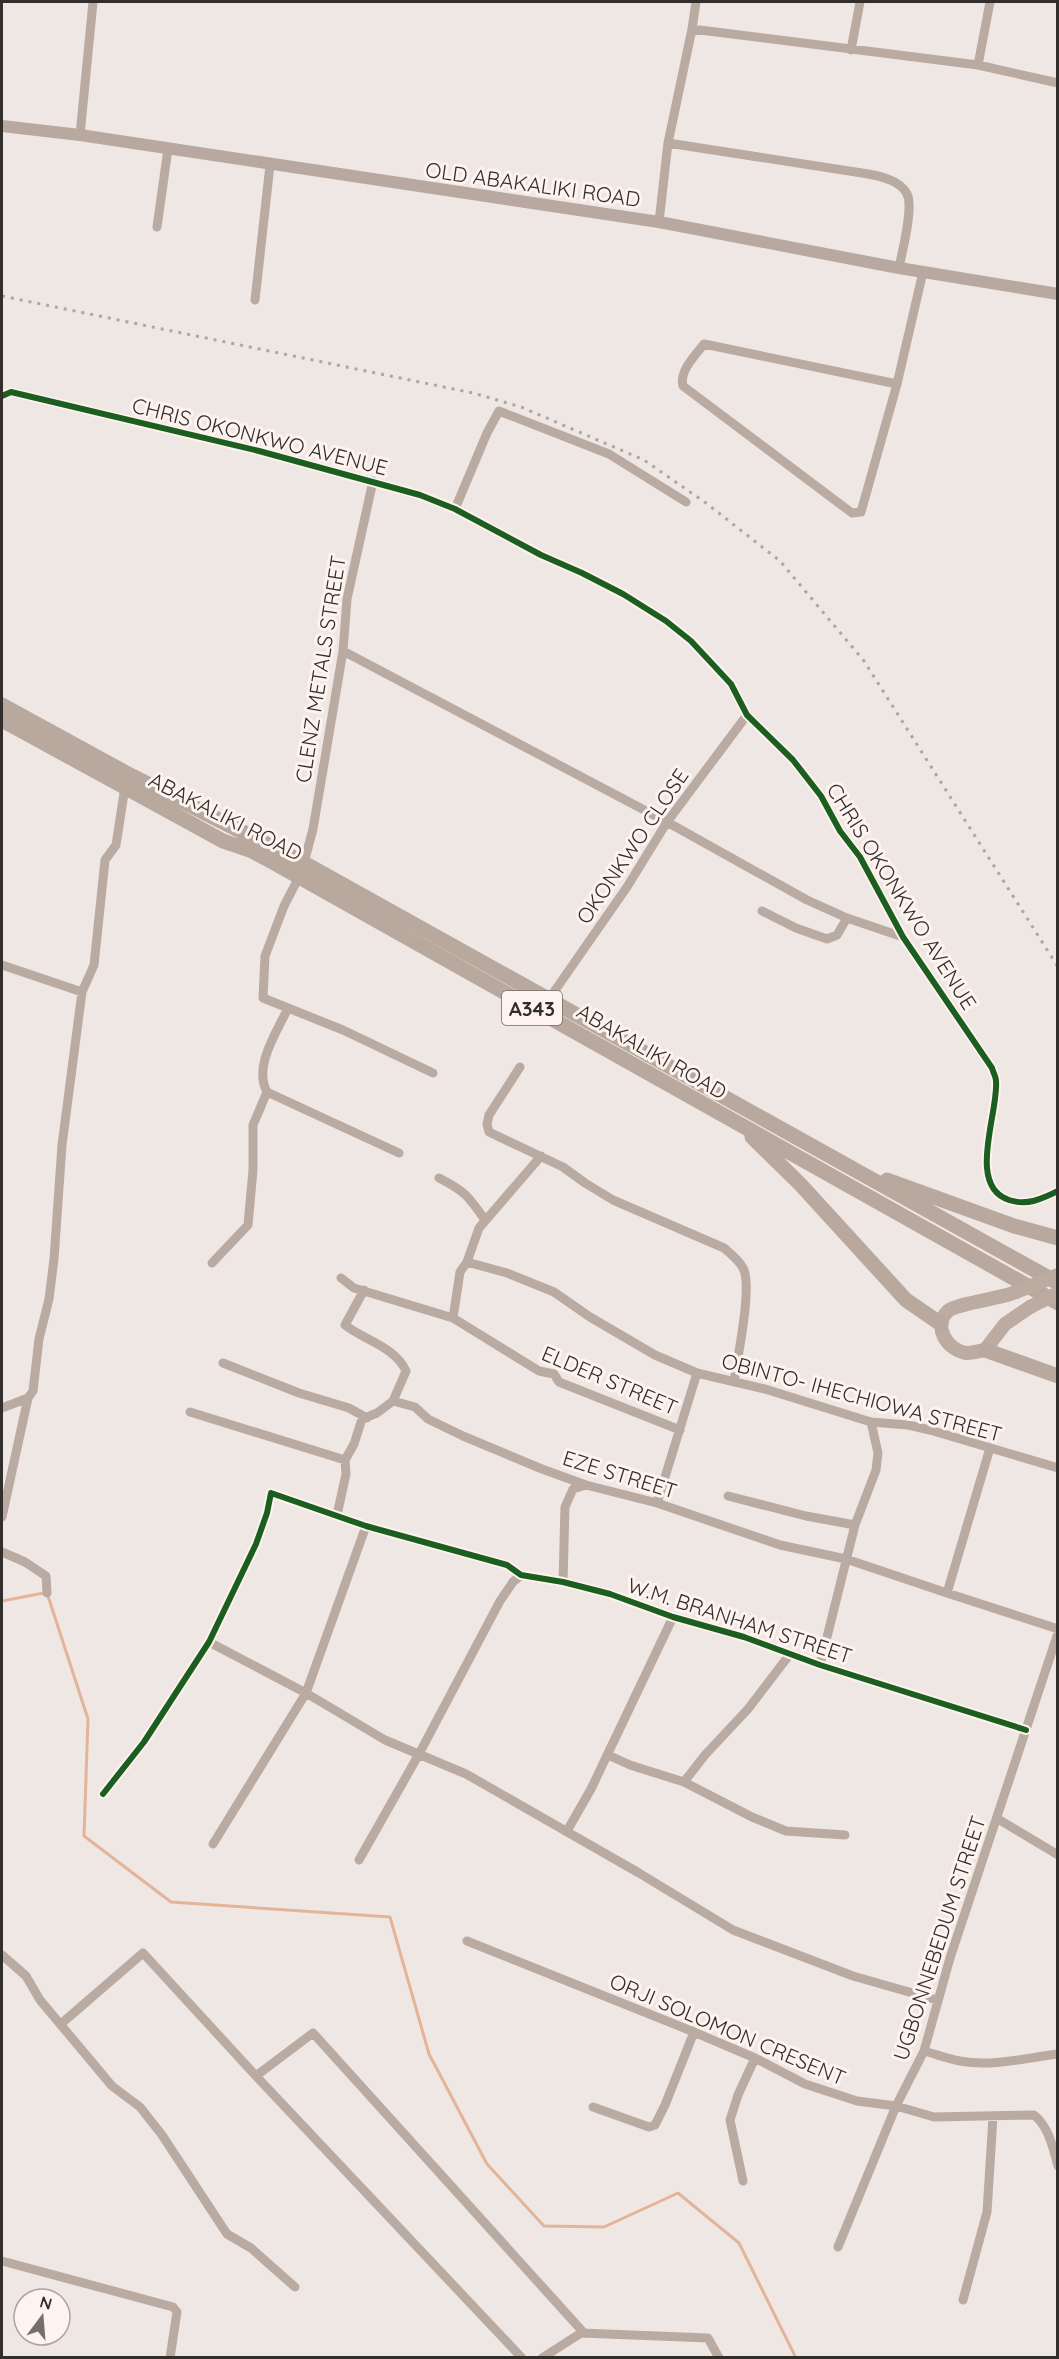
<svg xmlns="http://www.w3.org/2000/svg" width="1059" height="2359" font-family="Quicksand,sans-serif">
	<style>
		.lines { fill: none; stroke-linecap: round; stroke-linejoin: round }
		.stream { stroke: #e4b499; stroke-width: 3 }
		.minor { stroke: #baaba2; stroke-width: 9 }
		.secondary { stroke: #b8a89f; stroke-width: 12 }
		.primary { stroke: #bbaba0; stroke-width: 14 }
		.trunk { stroke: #b8a89e; stroke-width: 15 }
		.rail { stroke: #aea6a0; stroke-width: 3; stroke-dasharray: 3 6; stroke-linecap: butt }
		.primary-bridge { stroke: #bbaba0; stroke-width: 14 }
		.cycleway-casing { stroke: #fef3ee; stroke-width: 10 }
		.cycleway { stroke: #1b5e20; stroke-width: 6 }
		.labels { text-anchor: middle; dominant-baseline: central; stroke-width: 6; stroke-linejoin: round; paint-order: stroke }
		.shield { fill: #fef3ee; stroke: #6f6966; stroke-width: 1.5 }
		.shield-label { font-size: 20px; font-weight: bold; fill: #322e2c }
		.street-label { font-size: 21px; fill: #322e2c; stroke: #fef3ee }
	</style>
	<rect width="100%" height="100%" fill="#eee7e4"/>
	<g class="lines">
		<path class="stream" d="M48 1596 88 1719 84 1836 171 1902 390 1917 429 2054 487 2164 544 2226 604 2227 678 2193 739 2243 796 2358
			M2 1601 44 1593"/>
		<path class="minor" d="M692 29 978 65 1058 83
			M851 50 860 2
			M978 65 990 2
			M80 135 93 2
			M668 143 862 173C876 175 900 179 907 194 914 207 902 252 899 268
			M659 222 668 143 692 29 696 2
			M157 227 168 149
			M255 300 270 165
			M897 384 704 344C695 356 679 371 683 386L852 513 861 512 897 384 923 272
			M2 396 11 392 259 451 420 495 455 509 541 555 582 573 623 594 666 621 691 641 731 684 747 715 793 760 821 796 840 831 860 857 903 937 992 1068C993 1072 996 1077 996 1081 999 1112 966 1186 1009 1200 1027 1206 1042 1199 1058 1191
			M455 509 487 433 499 411 609 454 686 502
			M343 651 667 822 807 900 847 918 903 937
			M304 863 313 829 343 651 347 599 373 481
			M299 877 284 906 265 956 263 998 288 1008C277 1032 253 1066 267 1092L399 1153
			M762 911 796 928 827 939 837 935 847 918
			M2 965 82 992
			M549 999 627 887 667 822 747 715
			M288 1008 343 1030 433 1073
			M520 1067 489 1115 487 1124 489 1132 563 1167 585 1183 613 1200 724 1248C731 1254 739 1260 743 1268 753 1286 737 1359 734 1382
			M439 1178C465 1191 469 1197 485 1220
			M467 1262 507 1273 554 1292 590 1317 655 1355 697 1373 765 1389 871 1422 908 1425 930 1430 1058 1468
			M212 1263 248 1225 253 1170V1125L267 1092
			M341 1278 354 1288 453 1318 539 1371 554 1374 559 1382 680 1430
			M453 1318 460 1272 467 1262 479 1228 541 1156
			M223 1363 299 1393 349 1408 367 1418
			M393 1401 415 1407 428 1419 463 1436 542 1469 586 1485 657 1503 780 1545 846 1559 947 1593 990 1448
			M2 1408 28 1398 33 1391 39 1339 49 1299 54 1259 62 1145 82 992 94 965 105 860 116 845 125 787
			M190 1412 345 1460
			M728 1496 806 1516 855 1525
			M657 1503 697 1373
			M337 1515 346 1474 345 1460 354 1444 362 1419 377 1413 393 1401 406 1371C395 1347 364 1340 345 1325L364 1290
			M2 1517 28 1398
			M2 1552 25 1562 46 1576 47 1593
			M563 1582 565 1507 573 1489 586 1485
			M947 1593 1058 1629
			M209 1642 306 1693 385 1740 466 1774 639 1873 733 1930 853 1976 937 2000
			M790 1654 748 1709 705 1755 684 1782 752 1817 786 1831 845 1835
			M820 1665 855 1525 876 1470 878 1453 871 1422
			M608 1755 630 1765 684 1782
			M103 1794 144 1742 209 1642 256 1544 267 1513 271 1493 366 1526 507 1565 521 1575 563 1582 610 1594 673 1617 744 1637 820 1665 1026 1730
			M998 1819 1058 1855
			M567 1831 591 1789 673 1617
			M213 1844 306 1693 366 1526
			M359 1860 419 1754 500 1601 513 1582 521 1575
			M467 1941 694 2032 755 2058 805 2084 857 2101 896 2106 934 2117 1034 2115C1049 2127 1053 2148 1058 2166
			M2 1955 26 1976 40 2000 112 2086 140 2107 162 2135 227 2234 251 2248 295 2287
			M62 2023 143 1953 256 2076 522 2358
			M924 2051C935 2054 948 2059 960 2061 992 2067 1026 2058 1058 2054
			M256 2076 313 2033 584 2333
			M593 2107 649 2127 655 2125 665 2105 694 2032
			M743 2181 730 2120 738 2095 755 2058
			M838 2247 896 2106 924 2051 950 1958 1058 1633
			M2 2261 173 2307 177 2312 170 2358
			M963 2300 987 2212 993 2117
			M542 2358 581 2333 708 2338 719 2358"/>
		<path class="secondary" d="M2 126 80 135 659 222 899 268 1058 294"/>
		<path class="primary" d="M1016 1292C1000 1299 958 1303 948 1311 932 1326 947 1350 966 1353 972 1353 979 1351 985 1350L1005 1324 1030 1307"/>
		<path class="trunk" d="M2 705 128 774 304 863 1058 1283
			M2 720 223 841 252 851 276 864 1058 1303
			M752 1137 800 1184 906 1300 941 1324
			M887 1180 1014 1226 1058 1238
			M985 1350 1058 1376"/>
		<path class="rail" d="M2 296 473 393 521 407 644 460 706 503 780 561 864 661 1058 967"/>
		<path class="primary-bridge" d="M1016 1292 1058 1275
			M1030 1307 1058 1293"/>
		<g class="cycleway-casing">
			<path id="cycleway" d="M2 396 11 392 259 451 420 495 455 509 541 555 582 573 623 594 666 621 691 641 731 684 747 715 793 760 821 796 840 831 860 857 903 937 992 1068C993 1072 996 1077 996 1081 999 1112 966 1186 1009 1200 1027 1206 1042 1199 1058 1191
				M103 1794 144 1742 209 1642 256 1544 267 1513 271 1493 366 1526 507 1565 521 1575 563 1582 610 1594 673 1617 744 1637 820 1665 1026 1730"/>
		</g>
		<use href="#cycleway" class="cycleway"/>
	</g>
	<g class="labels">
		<rect class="shield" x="502" y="991" width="60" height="34" rx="4.5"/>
		<g class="shield-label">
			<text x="532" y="1008">A343</text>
		</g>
		<g class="street-label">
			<text transform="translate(533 184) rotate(8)">OLD ABAKALIKI ROAD</text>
			<text transform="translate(260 436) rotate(14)">CHRIS OKONKWO AVENUE</text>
			<text transform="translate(320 669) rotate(-81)">CLENZ METALS STREET</text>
			<text transform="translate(226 816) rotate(27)">ABAKALIKI ROAD</text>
			<text transform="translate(632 846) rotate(-56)">OKONKWO CLOSE</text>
			<text transform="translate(902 896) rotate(58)">CHRIS OKONKWO AVENUE</text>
			<text transform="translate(652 1051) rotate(30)">ABAKALIKI ROAD</text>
			<text transform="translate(610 1380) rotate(23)">ELDER STREET</text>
			<text transform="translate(862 1397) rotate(15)">OBINTO- IHECHIOWA STREET</text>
			<text transform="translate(620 1474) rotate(17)">EZE STREET</text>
			<text transform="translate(740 1620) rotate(18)">W.M. BRANHAM STREET</text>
			<text transform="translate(939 1938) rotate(-72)">UGBONNEBEDUM STREET</text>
			<text transform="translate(728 2029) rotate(23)">ORJI SOLOMON CRESENT</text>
		</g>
	</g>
	<rect width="1059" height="2359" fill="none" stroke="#322e2c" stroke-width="6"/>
	<g transform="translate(42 2317) rotate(16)"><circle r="28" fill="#fef3ee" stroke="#aca4a0" stroke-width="1.5"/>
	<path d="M0-4.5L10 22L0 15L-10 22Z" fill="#746f6c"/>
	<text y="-9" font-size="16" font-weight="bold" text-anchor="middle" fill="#322e2c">N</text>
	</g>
</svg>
